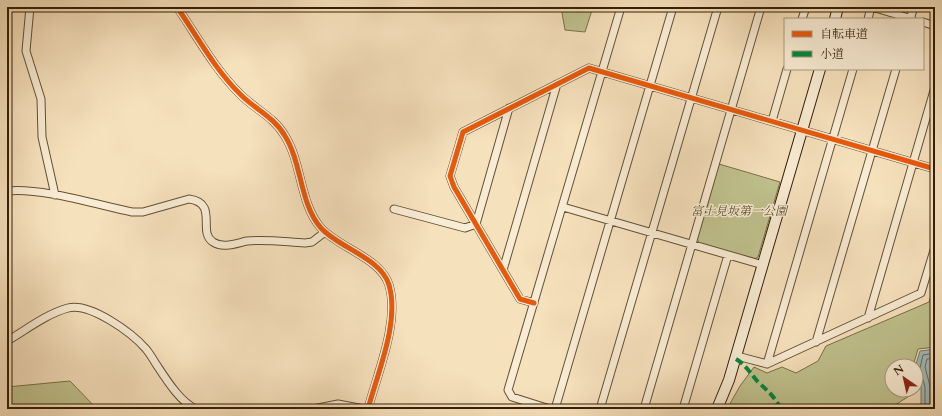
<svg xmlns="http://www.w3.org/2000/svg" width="942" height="416" font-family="Cardo,'Noto Serif JP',serif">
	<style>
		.green { fill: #c0c28e; stroke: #7a704a }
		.water { fill: #a1bbbb; stroke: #757d72 }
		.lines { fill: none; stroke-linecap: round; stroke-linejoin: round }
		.shore { stroke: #6a6d60; stroke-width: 1 }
		.street-casing { stroke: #645033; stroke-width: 9 }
		.secondary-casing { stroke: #341f05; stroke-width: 12 }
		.street { stroke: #f9ecd4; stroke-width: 7 }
		.secondary { stroke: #f9ecd4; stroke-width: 10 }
		.quiet { stroke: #00873e; stroke-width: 4; stroke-dasharray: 8 4; stroke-linecap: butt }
		.cycleway-casing { stroke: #f9ecd4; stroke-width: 8 }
		.cycleway { stroke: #e8590c; stroke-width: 5 }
		.labels { text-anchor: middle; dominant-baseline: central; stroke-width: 3; stroke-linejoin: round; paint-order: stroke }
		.park-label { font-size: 12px; font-style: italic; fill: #5e502e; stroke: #f9ecd4 }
	</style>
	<rect width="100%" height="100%" fill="#f6e1bd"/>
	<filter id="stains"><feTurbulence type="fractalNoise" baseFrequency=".005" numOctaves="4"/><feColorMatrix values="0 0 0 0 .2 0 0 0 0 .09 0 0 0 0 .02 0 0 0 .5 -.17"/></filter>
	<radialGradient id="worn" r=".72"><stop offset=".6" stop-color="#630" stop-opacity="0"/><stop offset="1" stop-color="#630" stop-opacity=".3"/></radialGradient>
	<path class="green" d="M561 7H593L585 32 565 30Z
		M719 164 780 182 758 257 755 259 700 244 697 239Z
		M935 282V347L918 349 913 366H892V390H916V387L917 391 889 409H727L740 386 754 367 767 373 782 367 796 373 818 361 826 346 929 302Z
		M70 381 97 409H7V387Z"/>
	<path class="water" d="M935 349V409H921V388L916 364 920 351Z"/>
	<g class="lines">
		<path class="shore" d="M925 409V387L920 368 923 355 935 353
			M930 409V386L925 367 927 359 935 358"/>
		<g class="street-casing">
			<path id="street" d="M30 7 26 51 41 99 42 137 55 195
				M177 7C197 36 215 70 241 95 255 109 275 118 285 136 302 163 300 205 321 228 339 248 381 258 389 285 400 322 377 374 368 409
				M872 7 912 19
				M802 19 806 7
				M868 19 871 7
				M910 19 914 7
				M923 22 935 26
				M772 121 787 69
				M7 191C40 187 98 205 132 212H143L189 199C219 203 197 232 213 242 223 249 237 243 247 241 266 239 286 242 305 243L312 242 325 232
				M563 207 763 265
				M394 209 465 228 476 224 509 108
				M503 270 557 84
				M534 303 520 299 454 187 450 176 463 132 589 68 935 169
				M868 318 935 87
				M7 341C26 330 46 314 68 308 90 302 132 333 146 349 150 354 153 359 156 364 166 379 180 402 196 409
				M816 342 896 69
				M737 356 767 364 921 293 935 247
				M767 364 853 69
				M313 409 338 404 364 409
				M550 409 512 397 508 390 621 7
				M555 409 673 7
				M600 409 718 7
				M644 409 761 7
				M683 409 728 255"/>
		</g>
		<g class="secondary-casing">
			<path id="secondary" d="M835 19 838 7
				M717 409 729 380 820 69"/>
		</g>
		<use href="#street" class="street"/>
		<use href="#secondary" class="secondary"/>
		<path class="quiet" d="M736 359C746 365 750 373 758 382 769 392 774 396 781 409"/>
		<g class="cycleway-casing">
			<path id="cycleway" d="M177 7C197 36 215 70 241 95 255 109 275 118 285 136 302 163 300 205 321 228 339 248 381 258 389 285 400 322 377 374 368 409
				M534 303 520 299 454 187 450 176 463 132 589 68 935 169"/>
		</g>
		<use href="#cycleway" class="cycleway"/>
	</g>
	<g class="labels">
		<g class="park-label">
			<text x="739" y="211">富士見坂第一公園</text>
		</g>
	</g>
	<rect width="942" height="416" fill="none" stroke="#f6e1bd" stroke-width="24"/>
	<rect x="8" y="8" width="926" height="400" fill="none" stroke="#341f05" stroke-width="2"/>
	<rect x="12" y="12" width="918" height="392" fill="none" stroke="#341f05"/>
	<rect x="784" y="18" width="140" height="52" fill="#f9ecd4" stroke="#aa9a81"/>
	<rect x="792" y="31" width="20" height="6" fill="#e8590c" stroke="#aa9a81"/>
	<text x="820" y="38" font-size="12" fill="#341f05">自転車道</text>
	<rect x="792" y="51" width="20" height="6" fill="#00873e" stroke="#aa9a81"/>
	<text x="820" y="58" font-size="12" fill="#341f05">小道</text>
	<g transform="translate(904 378) rotate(326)"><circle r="19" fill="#f9ecd4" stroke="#aa9a81"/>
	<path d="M0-3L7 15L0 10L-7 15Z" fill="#8f2418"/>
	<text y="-6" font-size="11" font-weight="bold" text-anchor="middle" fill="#341f05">N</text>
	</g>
	<rect width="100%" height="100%" filter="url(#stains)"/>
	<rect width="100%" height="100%" fill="url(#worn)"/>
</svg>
